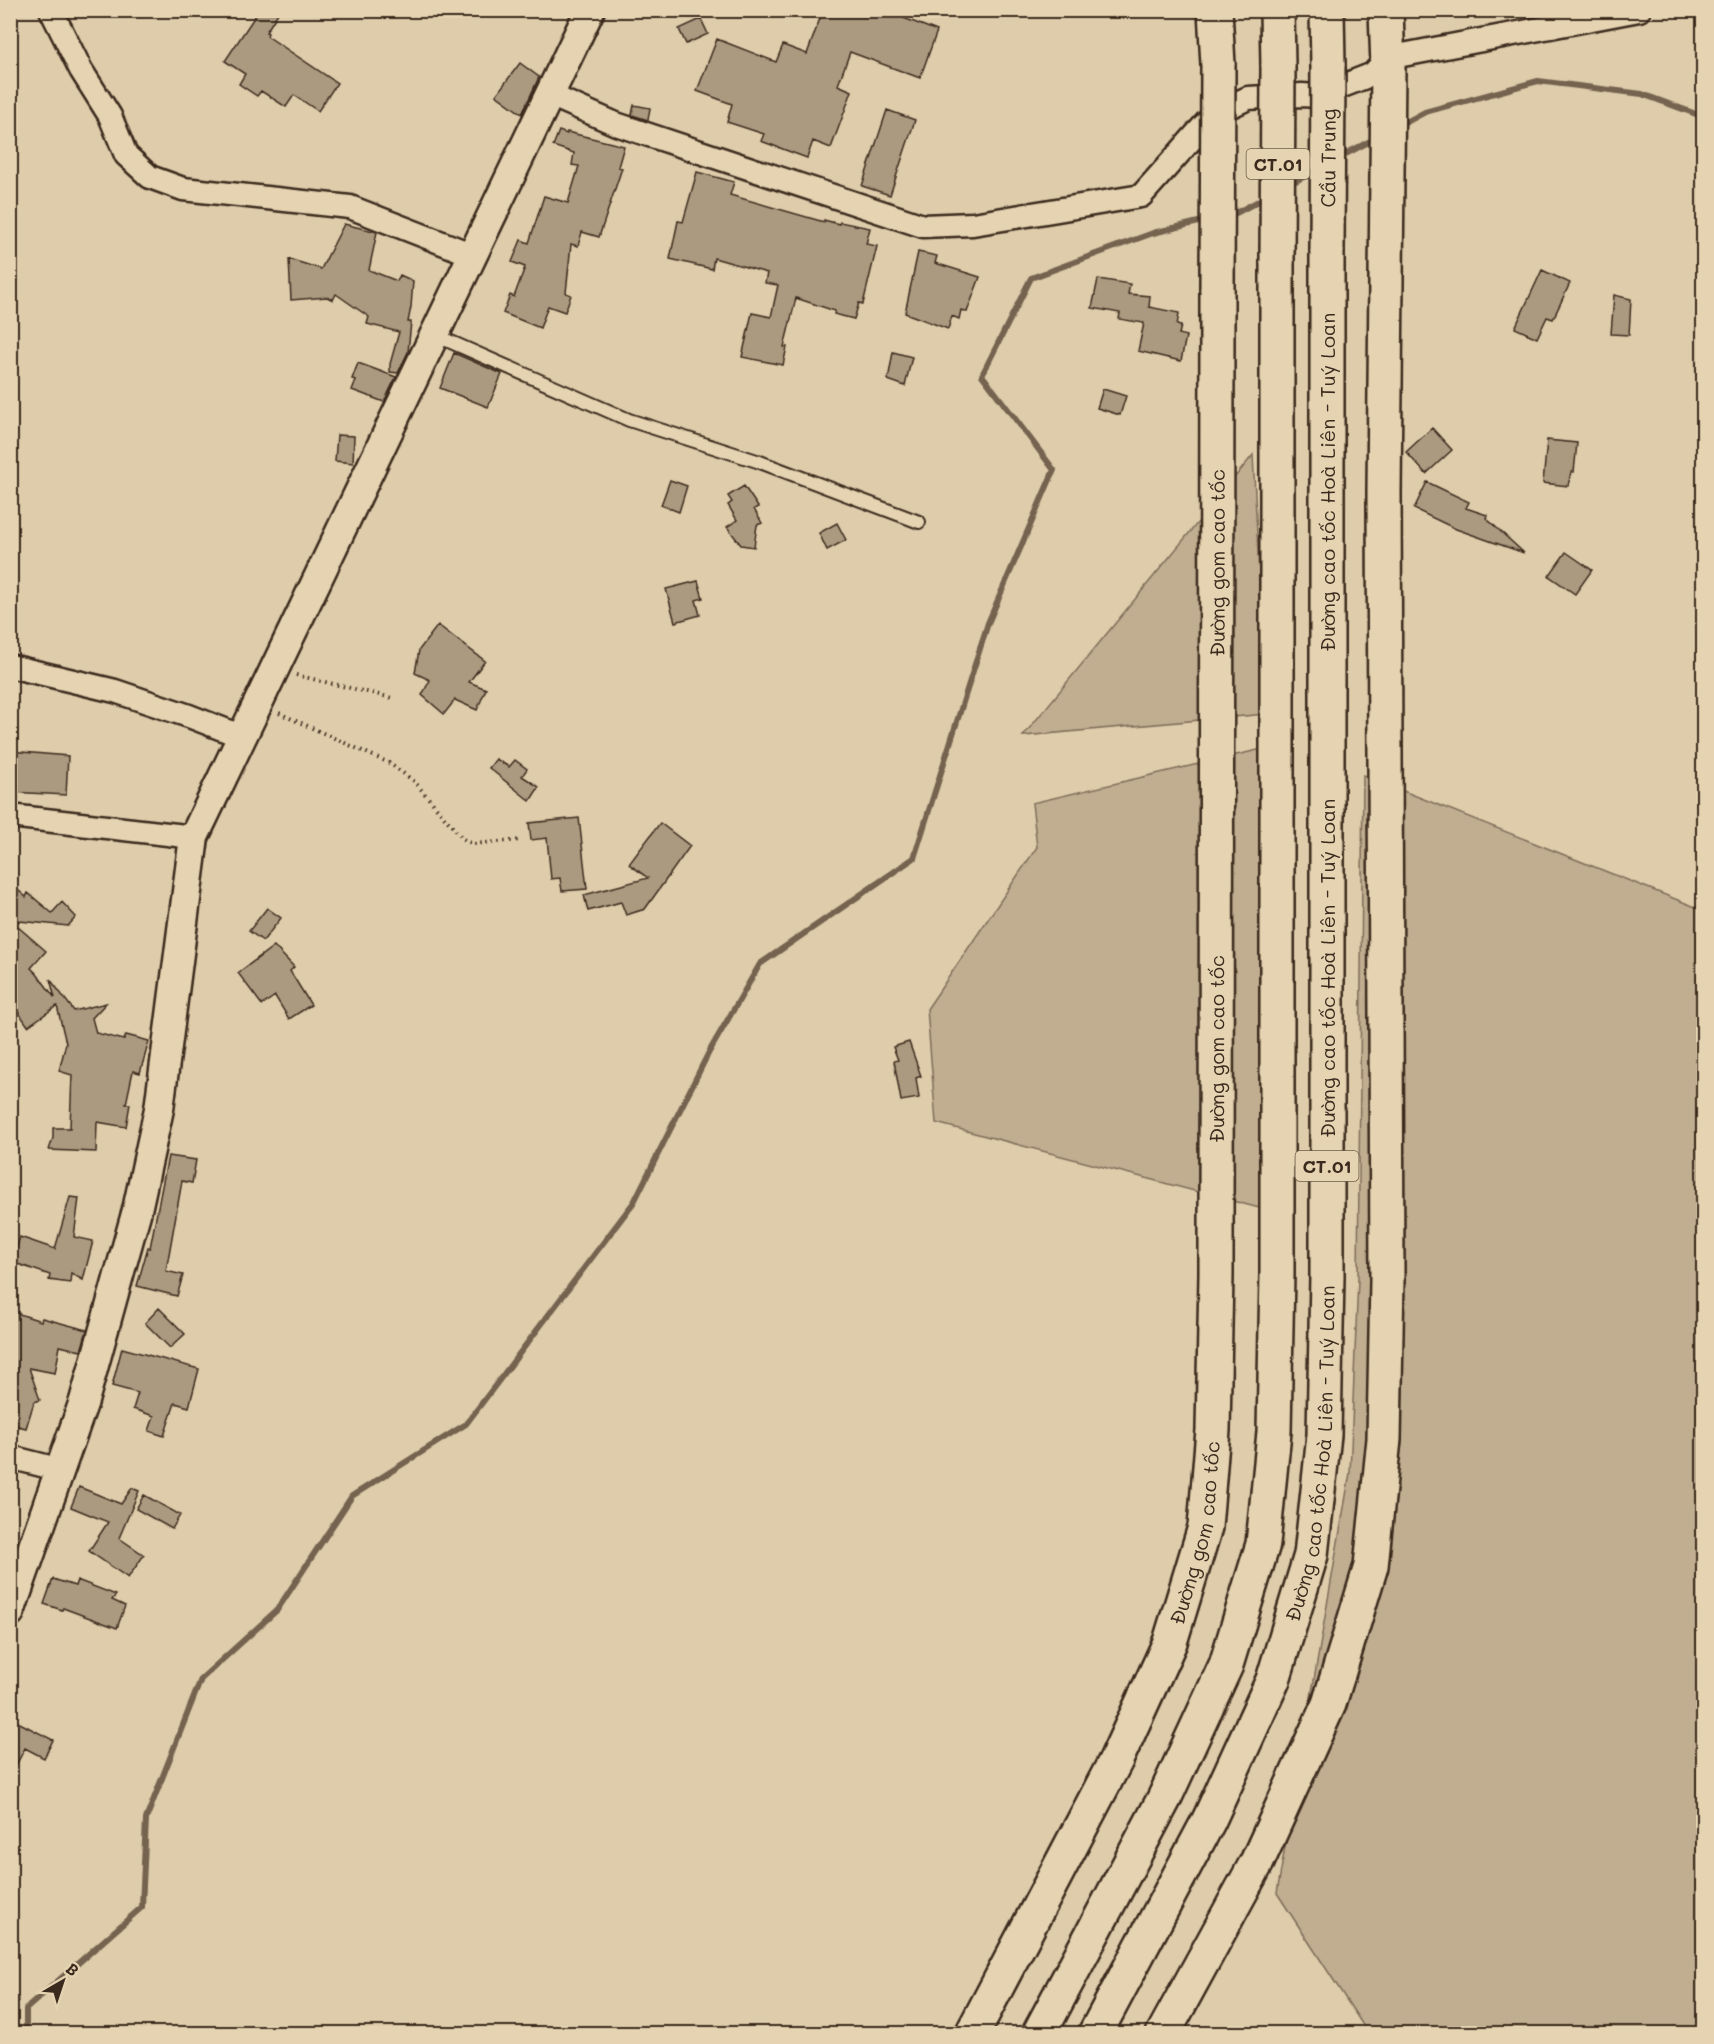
<svg xmlns="http://www.w3.org/2000/svg" width="1714" height="2044" font-family="Mali,sans-serif">
	<style>
		.green { fill: #c1ae91; stroke: #7e6c58; stroke-width: 1.5 }
		.lines { fill: none; stroke-linecap: round; stroke-linejoin: round }
		.stream { stroke: #74624f; stroke-width: 6 }
		.building { fill: #ac9a80; stroke: #3b2a1e; stroke-width: 1.5 }
		.service-casing { stroke: #3b2a1e; stroke-width: 16 }
		.minor-casing { stroke: #3b2a1e; stroke-width: 27 }
		.tertiary-casing { stroke: #3b2a1e; stroke-width: 33 }
		.secondary-casing { stroke: #3b2a1e; stroke-width: 38 }
		.motorway-casing { stroke: #3b2a1e; stroke-width: 38 }
		.path { stroke: #3b2a1e; stroke-width: 4; stroke-dasharray: 1.5 4.5; stroke-linecap: butt }
		.service { stroke: #e6d3b1; stroke-width: 12 }
		.minor { stroke: #e6d3b1; stroke-width: 22 }
		.tertiary { stroke: #e6d3b1; stroke-width: 28 }
		.secondary { stroke: #e6d3b1; stroke-width: 33 }
		.motorway { stroke: #e6d3b1; stroke-width: 33 }
		.secondary-bridge-casing { stroke: #3b2a1e; stroke-width: 38; stroke-linecap: butt }
		.motorway-bridge-casing { stroke: #3b2a1e; stroke-width: 38; stroke-linecap: butt }
		.secondary-bridge { stroke: #e6d3b1; stroke-width: 33 }
		.motorway-bridge { stroke: #e6d3b1; stroke-width: 33 }
		.labels { text-anchor: middle; dominant-baseline: central; stroke-width: 5; stroke-linejoin: round; paint-order: stroke }
		.shield { fill: #e6d3b1; stroke: #6e5d4a; stroke-width: 1.5 }
		.shield-label { font-size: 18px; font-weight: bold; fill: #3b2a1e }
		.street-label { font-size: 20px; fill: #3b2a1e; stroke: #e6d3b1 }
	</style>
	<rect width="100%" height="100%" fill="#dfccab"/>
	<filter id="ink" filterUnits="userSpaceOnUse"><feTurbulence type="fractalNoise" baseFrequency=".0167" numOctaves="2"/><feDisplacementMap in="SourceGraphic" scale="12" xChannelSelector="R" yChannelSelector="G"/><feConvolveMatrix kernelMatrix="1 2 1 2 8 2 1 2 1" color-interpolation-filters="sRGB"/></filter>
	<g filter="url(#ink)">
		<path class="green" d="M1253 455 1266 714 1023 736Z
			M1275 746 1267 1210 936 1123 927 1009 1037 847 1032 803Z
			M1363 775 1703 910V2033H1368L1277 1893 1350 1473 1358 1279Z"/>
		<g class="lines">
			<path class="stream" d="M1399 126 1425 112 1538 81 1642 94 1704 117
				M1338 158 1376 138
				M1288 185 1318 169
				M1226 216 1236 213 1268 196
				M26 2034V2009L142 1907 146 1819 201 1679 277 1610 352 1496 466 1424 634 1202 709 1052 760 964 914 858 988 623 1054 470 982 375 1031 278 1153 233 1207 220"/>
		</g>
		<path class="building" d="M259 10H280L266 32 268 33 267 36 337 83 318 111 294 95 286 107 261 91 257 96 239 84 245 74 225 61Z
			M823 10H883L937 31 920 78 850 52 838 85 852 91 831 148 813 141 807 158 761 141 764 134 727 122 732 104 697 91 717 39 776 62 783 45 807 54Z
			M701 19 708 34 686 44 679 29Z
			M520 63 539 77 522 114 496 95Z
			M634 105 650 108 648 120 632 115Z
			M887 110 915 120 890 195 862 186Z
			M559 131 567 134V132L624 146 618 167 622 168 599 237 582 232 578 246 571 244 566 293 571 295 565 312 548 306 540 328 503 313 510 295 514 297 525 267 512 262 521 240 529 243 544 196 568 203 579 166 572 165 574 153 553 146Z
			M697 172 734 182 730 195 824 222V220L839 224 840 222 870 228 866 244 877 246 863 304 859 303 854 319 834 314 835 311 796 298 784 347H787L783 365 742 357 752 313 771 317 778 285 765 283 767 273 714 258 712 269 670 259 678 221 683 222Z
			M344 224 377 232 369 270 397 281 400 275 413 281 411 307 408 322H411L408 352 398 373 390 372V364L399 332 367 324 369 317 336 294 333 300 327 297 291 300 289 259 321 269Z
			M918 252 937 256 935 263 980 277 967 312 961 310 959 319 952 316 948 329 905 313Z
			M1542 270 1570 283 1553 319 1547 317 1537 338 1515 328Z
			M1098 279 1130 284 1128 294 1150 296 1149 307 1179 313 1177 325 1181 326 1179 334 1186 336 1181 361 1138 351 1144 323 1119 319 1120 313 1092 308Z
			M1614 295 1631 299 1629 335 1611 334Z
			M893 352 912 357 905 386 888 380Z
			M454 353 502 374 488 407 440 388Z
			M358 363 396 377 384 402 352 390 356 380 352 379Z
			M1103 389 1126 396 1120 415 1097 408Z
			M1432 428 1452 450 1426 474 1406 452Z
			M337 435 354 436 353 463 335 461Z
			M1547 440 1577 443 1574 472H1571L1568 486 1543 483Z
			M670 480 687 486 679 512 661 505Z
			M1427 482 1469 502 1466 508 1487 515 1486 518 1524 553 1456 529 1414 509Z
			M744 486 758 507 754 509 762 523 757 525 754 547 741 545 727 527 737 520 728 505 732 502 728 496Z
			M837 523 846 540 827 550 819 533Z
			M1566 552 1592 570 1575 594 1549 576Z
			M698 581 703 598 696 600 700 615 675 622 666 589Z
			M438 625 485 661 469 682 486 689 477 710 455 700 444 714 422 695 430 680 415 673 419 650Z
			M10 751 68 756 66 795 10 792Z
			M496 759 509 767 515 760 527 769 522 776 539 787 530 801 489 768Z
			M579 818 587 889 562 891 560 878 551 879 547 838 531 840 529 823Z
			M660 823 690 846 645 909 626 915 621 902 588 911 584 895 648 878 629 864Z
			M10 883 26 897 28 893 52 913 62 902 76 917 68 926 10 920Z
			M267 908 281 918 263 941 249 931Z
			M10 920 46 951 31 968 37 974 55 998 50 979 74 1011 106 1003 92 1018 96 1033 124 1040 126 1035 149 1041 140 1073 133 1071 126 1104H130L126 1127 97 1122 96 1152 49 1150 53 1138V1128H70L72 1075 59 1071 66 1043 57 1006 28 1026 10 1000Z
			M274 946 294 967 290 971 311 1005 289 1019 275 996 262 1005 238 973Z
			M909 1042 921 1076 916 1078 919 1098 901 1101 894 1061 898 1060 893 1047Z
			M168 1156 196 1160 192 1183 182 1181 166 1271 183 1275 177 1296 137 1286 148 1247 150 1248Z
			M70 1197 79 1198 74 1237 93 1241 83 1280 71 1273 70 1283 49 1280 50 1275 12 1262 20 1237 55 1249Z
			M159 1308 185 1334 170 1348 145 1323Z
			M10 1311 41 1321 42 1318 87 1330 81 1351 60 1346 55 1373 29 1368 40 1400 34 1402 26 1428 10 1424Z
			M122 1348 199 1369 189 1407 175 1403 164 1436 149 1431 154 1416 133 1409 138 1393 112 1386Z
			M79 1487 121 1504 132 1488 139 1491 119 1538 144 1555 128 1578 89 1551 108 1522 71 1507Z
			M144 1495 180 1515 172 1529 136 1509Z
			M53 1579 75 1586 77 1580 116 1595 112 1600 125 1606 117 1628 63 1608 62 1610 44 1604Z
			M10 1718 53 1740 44 1758 25 1748 10 1777Z"/>
		<g class="lines">
			<g class="service-casing">
				<path id="service" d="M435 335 629 420 760 462 919 522"/>
			</g>
			<g class="minor-casing">
				<path id="minor" d="M51 10 81 70 110 116 126 155 150 177 183 189 350 207 473 255
					M550 95 616 124 923 226 973 224 1141 196 1214 114 1248 98 1302 95 1317 96 1373 74 1387 58 1639 10
					M10 666 115 691 189 716 243 737
					M10 816 194 837
					M10 1457 61 1470"/>
			</g>
			<g class="tertiary-casing">
				<path id="tertiary" d="M10 1612 84 1401 137 1210 159 1109 194 837 590 10"/>
			</g>
			<g class="secondary-casing">
				<g id="secondary">
					<path d="M1215 10 1218 65"/>
					<path id="s1" d="M972 2034 1116 1760 1170 1642 1205 1527 1213 1430 1216 1275 1217 288"/>
					<path d="M1163 2034 1257 1862 1329 1704 1371 1566 1384 1439 1387 1280 1384 493 1388 67 1386 10"/>
				</g>
			</g>
			<g class="motorway-casing">
				<g id="motorway">
					<path d="M1277 10 1278 67"/>
					<path d="M1327 10 1328 66"/>
					<path d="M1039 2034 1164 1799 1226 1665 1263 1544 1274 1432 1277 1274V261"/>
					<path id="s2" d="M1095 2034 1209 1820 1273 1680 1311 1555 1324 1435 1327 1276V250"/>
				</g>
			</g>
			<path class="path" d="M296 675 392 698
				M279 713 389 763 414 781 463 839 473 844 521 840"/>
			<use href="#service" class="service"/>
			<use href="#minor" class="minor"/>
			<use href="#tertiary" class="tertiary"/>
			<use href="#secondary" class="secondary"/>
			<use href="#motorway" class="motorway"/>
			<g class="secondary-bridge-casing">
				<path id="secondary-bridge" d="M1217 288 1218 65"/>
			</g>
			<g class="motorway-bridge-casing">
				<g id="motorway-bridge">
					<path id="s3" d="M1327 250 1328 66"/>
					<path d="M1277 261 1278 67"/>
				</g>
			</g>
			<use href="#secondary-bridge" class="secondary-bridge"/>
			<use href="#motorway-bridge" class="motorway-bridge"/>
		</g>
	</g>
	<g class="labels">
		<g class="shield">
			<rect x="1246.5" y="149" width="63" height="30" rx="4.5"/>
			<rect x="1295.5" y="1151" width="63" height="30" rx="4.5"/>
		</g>
		<g class="shield-label">
			<text x="1278" y="164">CT.01</text>
			<text x="1327" y="1166">CT.01</text>
		</g>
		<g class="street-label">
			<text stroke="none"><textPath href="#s3" startOffset="92">Cầu Trung</textPath></text>
			<text transform="translate(1327 482) rotate(-90)">Đường cao tốc Hoà Liên - Tuý Loan</text>
			<text stroke="none"><textPath href="#s1" startOffset="1524">Đường gom cao tốc</textPath></text>
			<text transform="translate(1327 968) rotate(-90)">Đường cao tốc Hoà Liên - Tuý Loan</text>
			<text stroke="none"><textPath href="#s1" startOffset="1038">Đường gom cao tốc</textPath></text>
			<text stroke="none"><textPath href="#s2" startOffset="628">Đường cao tốc Hoà Liên - Tuý Loan</textPath></text>
			<text stroke="none"><textPath href="#s1" startOffset="552">Đường gom cao tốc</textPath></text>
		</g>
	</g>
	<rect width="1714" height="2044" fill="none" stroke="#e6d3b1" stroke-width="36"/>
	<rect x="18" y="18" width="1678" height="2008" fill="none" stroke="#3b2a1e" stroke-width="2" filter="url(#ink)"/>
	<g transform="translate(63 1981) rotate(39)" stroke="#e6d3b1" stroke-width="4.5" paint-order="stroke">
	<path d="M0-4.5L10 22L0 15L-10 22Z" fill="#3b2a1e"/>
	<text y="-9" font-size="16" font-weight="bold" text-anchor="middle" fill="#3b2a1e">B</text>
	</g>
</svg>
